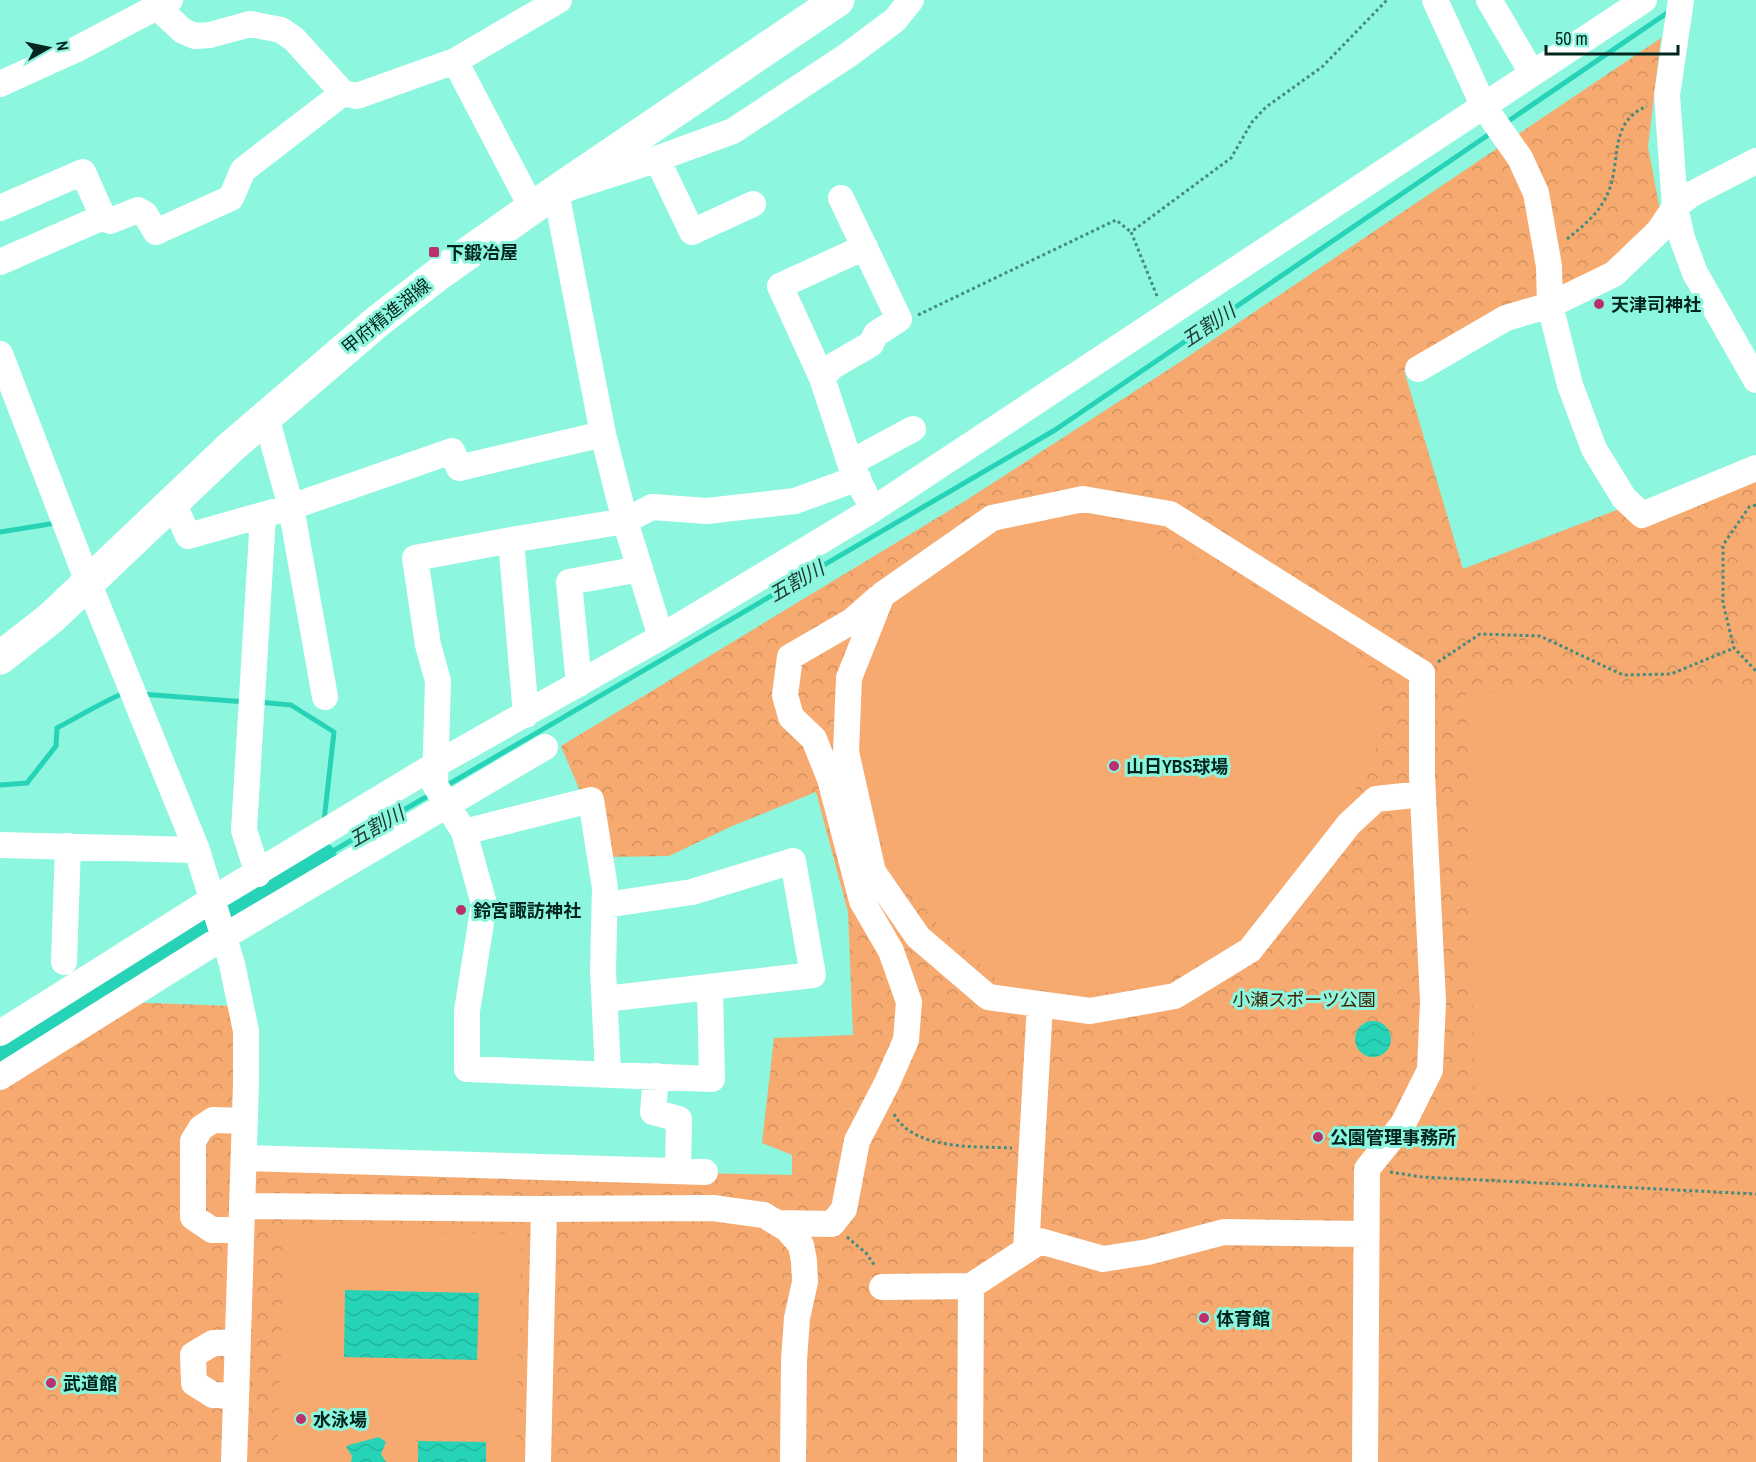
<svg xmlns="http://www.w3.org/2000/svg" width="1756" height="1462" font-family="'Archivo Narrow','Noto Sans JP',sans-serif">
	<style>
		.park { fill: url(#park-crowns) }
		.pitch { fill: #f6aa6f }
		.water { fill: url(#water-waves) }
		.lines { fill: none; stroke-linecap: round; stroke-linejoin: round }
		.stream { stroke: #27d3b7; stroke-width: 5 }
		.river { stroke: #27d3b7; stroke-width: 32 }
		.path { stroke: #468c7e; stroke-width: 3; stroke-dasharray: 3 3; stroke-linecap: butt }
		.minor { stroke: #fff; stroke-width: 26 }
		.major { stroke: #fff; stroke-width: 33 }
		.poi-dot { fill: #b9306d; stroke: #8cf6df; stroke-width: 2 }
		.labels { text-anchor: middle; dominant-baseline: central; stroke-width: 6; stroke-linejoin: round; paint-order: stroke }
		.poi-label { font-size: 18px; font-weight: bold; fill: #02251f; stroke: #8cf6df; text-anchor: start }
		.street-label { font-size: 18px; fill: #02251f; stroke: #8cf6df }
		.park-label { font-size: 18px; fill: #422102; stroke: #8cf6df }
		.water-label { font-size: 20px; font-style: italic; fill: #1e3832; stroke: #8cf6df }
	</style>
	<defs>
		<pattern id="park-crowns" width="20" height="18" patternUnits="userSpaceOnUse" patternTransform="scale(1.5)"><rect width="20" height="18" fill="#f6aa6f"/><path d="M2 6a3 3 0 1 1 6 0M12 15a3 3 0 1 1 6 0" fill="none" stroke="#d19260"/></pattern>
		<pattern id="water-waves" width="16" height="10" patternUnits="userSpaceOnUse" patternTransform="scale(1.5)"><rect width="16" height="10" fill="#27d3b7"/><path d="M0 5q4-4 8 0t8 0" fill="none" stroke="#21b59d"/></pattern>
	</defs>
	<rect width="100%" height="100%" fill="#8cf6df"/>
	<path class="park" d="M1661 38 1648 147 1662 221 1608 267 1461 331 1404 370 1463 569 1622 508 1756 477V1462H0V1082L121 1002 232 1006 236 1037V1163L792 1175V1155L762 1143 774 1038 853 1035 848 912 816 792 730 827 669 856 608 857 561 746 965 501 1180 362Z"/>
	<path class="pitch" d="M1091 510 1330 622 1369 667 1382 705 1378 744 1335 830 1239 943 1164 981 1086 995 1005 986 948 936 892 870 862 787 855 713 876 638 915 578 984 530Z
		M1752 691 1756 829V1090L1475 1096 1466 693Z
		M285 1230 522 1234 515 1462H277Z"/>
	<path class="water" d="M1355 1039a18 18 0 1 1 36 0a18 18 0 1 1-36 0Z
		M345 1290 479 1293 477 1360 344 1357Z
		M379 1437 386 1442 381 1454 386 1462H351L352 1456 346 1447 349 1445Z
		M418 1441 486 1442V1462H418Z"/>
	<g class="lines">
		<path class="stream" d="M1504 124 1670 11
			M0 532 56 523
			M141 694 246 702
			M258 702 291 705 334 732 324 821
			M0 785 27 783 56 746 57 728C69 722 118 693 126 693
			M444 787 1055 430 1494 131
			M322 842 321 858 433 793"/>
		<path class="river" d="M0 1053 321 858"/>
		<path class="path" d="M1567 239C1582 227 1596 216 1605 199 1624 165 1605 124 1647 106
			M1157 296 1131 232 1231 158 1252 122 1266 107 1322 67 1387 0
			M918 315 1116 220 1131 232
			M1756 505 1749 507 1723 545V603L1734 648 1756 671
			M1438 662 1480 634 1540 636 1623 675 1671 674 1734 648
			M894 1114C914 1151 976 1146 1012 1148
			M1390 1172 1422 1177 1756 1194
			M847 1237 866 1253 875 1266"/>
		<path class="minor" d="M1435 0 1484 107 1520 158 1536 193 1549 266 1550 305 1570 385 1594 449 1624 498 1642 515 1756 468
			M1489 0 1532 73
			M1681 0 1667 95 1675 207 1682 238 1695 273 1756 380
			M157 7 183 31 195 36 210 35 250 24 281 30 294 39 343 93 357 96 455 61 559 0
			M455 61 532 208
			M0 84 75 50 170 0
			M657 159 692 232 753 204
			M0 208 83 172 103 217
			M0 262 103 217 110 221 138 210 145 214 156 232 231 198 243 170 343 93
			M0 354 88 582 197 850 232 964 246 1031V1083L234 1462
			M1418 369 1506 318 1550 305 1614 274 1658 232 1675 207 1690 195 1756 161
			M822 378 833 366 871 344 876 334 899 319 841 198
			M266 417 291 507 325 697
			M850 463 913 429
			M865 494 850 463 822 378 780 286 865 247
			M173 502 188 536 291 507 452 451 459 468 603 434
			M511 540 415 558 428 645 438 681 435 785 464 832 484 904 467 1011V1069L712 1079 710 987
			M661 637 625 521 603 434 556 192 640 165 733 131 848 55 895 20 911 0
			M579 684 569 582 640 569
			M526 715 511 540 625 521 652 507 707 511 795 501 858 478
			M464 832 591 800 605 888 603 970 608 1073
			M0 845 197 850
			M258 874 244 830 263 516
			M64 962 68 846
			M605 999 813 975 793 861 692 892 605 905
			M0 1033 213 899 435 765 661 637 872 510 1644 0
			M656 1076 653 1112 679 1119 678 1170
			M0 1077 225 936 545 747
			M244 1158 705 1172
			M242 1206 536 1209 713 1208 764 1215 787 1229 801 1245 804 1261 805 1282 797 1318 794 1360 793 1462
			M777 1223 832 1224 844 1209 857 1141 887 1083 906 1040 909 1002 891 951 862 901 830 779 814 739 791 717 785 695 790 657 852 621 877 599
			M240 1230H212L193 1217V1141L201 1128 213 1120 245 1121
			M1026 1250 1040 1004
			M882 1287 971 1286 1040 1241 1103 1259 1148 1252 1224 1232 1366 1234
			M235 1396 213 1395 194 1383 193 1355 213 1343 236 1342
			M538 1462 544 1209
			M970 1462 971 1286
			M1365 1462 1367 1169 1403 1124 1430 1070 1433 1001 1422 776V673L1170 514 1083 499 992 518 882 595 849 678 846 752 873 872 918 937 988 997 1090 1011 1175 996 1250 950 1349 824 1376 799 1423 794"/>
		<path class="major" d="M0 658 51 618 231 447 378 321 440 273 532 208 838 0"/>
	</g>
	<g class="poi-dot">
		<rect x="428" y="246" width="12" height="12" rx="3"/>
		<circle cx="1599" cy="304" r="6"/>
		<circle cx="1114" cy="766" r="6"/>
		<circle cx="461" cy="910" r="6"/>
		<circle cx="1318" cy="1137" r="6"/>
		<circle cx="1204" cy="1318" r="6"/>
		<circle cx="51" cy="1383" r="6"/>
		<circle cx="301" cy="1419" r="6"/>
	</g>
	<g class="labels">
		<g class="poi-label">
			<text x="446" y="252">下鍛冶屋</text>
			<text x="1611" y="304">天津司神社</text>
			<text x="1126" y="766">山日YBS球場</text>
			<text x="473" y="910">鈴宮諏訪神社</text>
			<text x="1330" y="1137">公園管理事務所</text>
			<text x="1216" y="1318">体育館</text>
			<text x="63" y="1383">武道館</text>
			<text x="313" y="1419">水泳場</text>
		</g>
		<g class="street-label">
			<text transform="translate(386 316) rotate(-39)">甲府精進湖線</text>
		</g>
		<g class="park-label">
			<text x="1304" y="999">小瀬スポーツ公園</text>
		</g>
		<g class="water-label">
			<text transform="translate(1208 325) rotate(-34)">五割川</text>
			<text transform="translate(796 581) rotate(-30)">五割川</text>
			<text transform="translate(376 826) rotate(-30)">五割川</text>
		</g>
	</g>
	<g transform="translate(48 48) rotate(81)" stroke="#8cf6df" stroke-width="4.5" paint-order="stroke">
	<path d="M0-4.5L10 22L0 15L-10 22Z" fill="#02251f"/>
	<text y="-9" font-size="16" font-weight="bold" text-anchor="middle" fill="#02251f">N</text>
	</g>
	<path d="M1546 45v9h132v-9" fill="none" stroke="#02251f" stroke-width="3"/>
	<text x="1555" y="45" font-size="18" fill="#02251f" stroke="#8cf6df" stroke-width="4.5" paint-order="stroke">50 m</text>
</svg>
